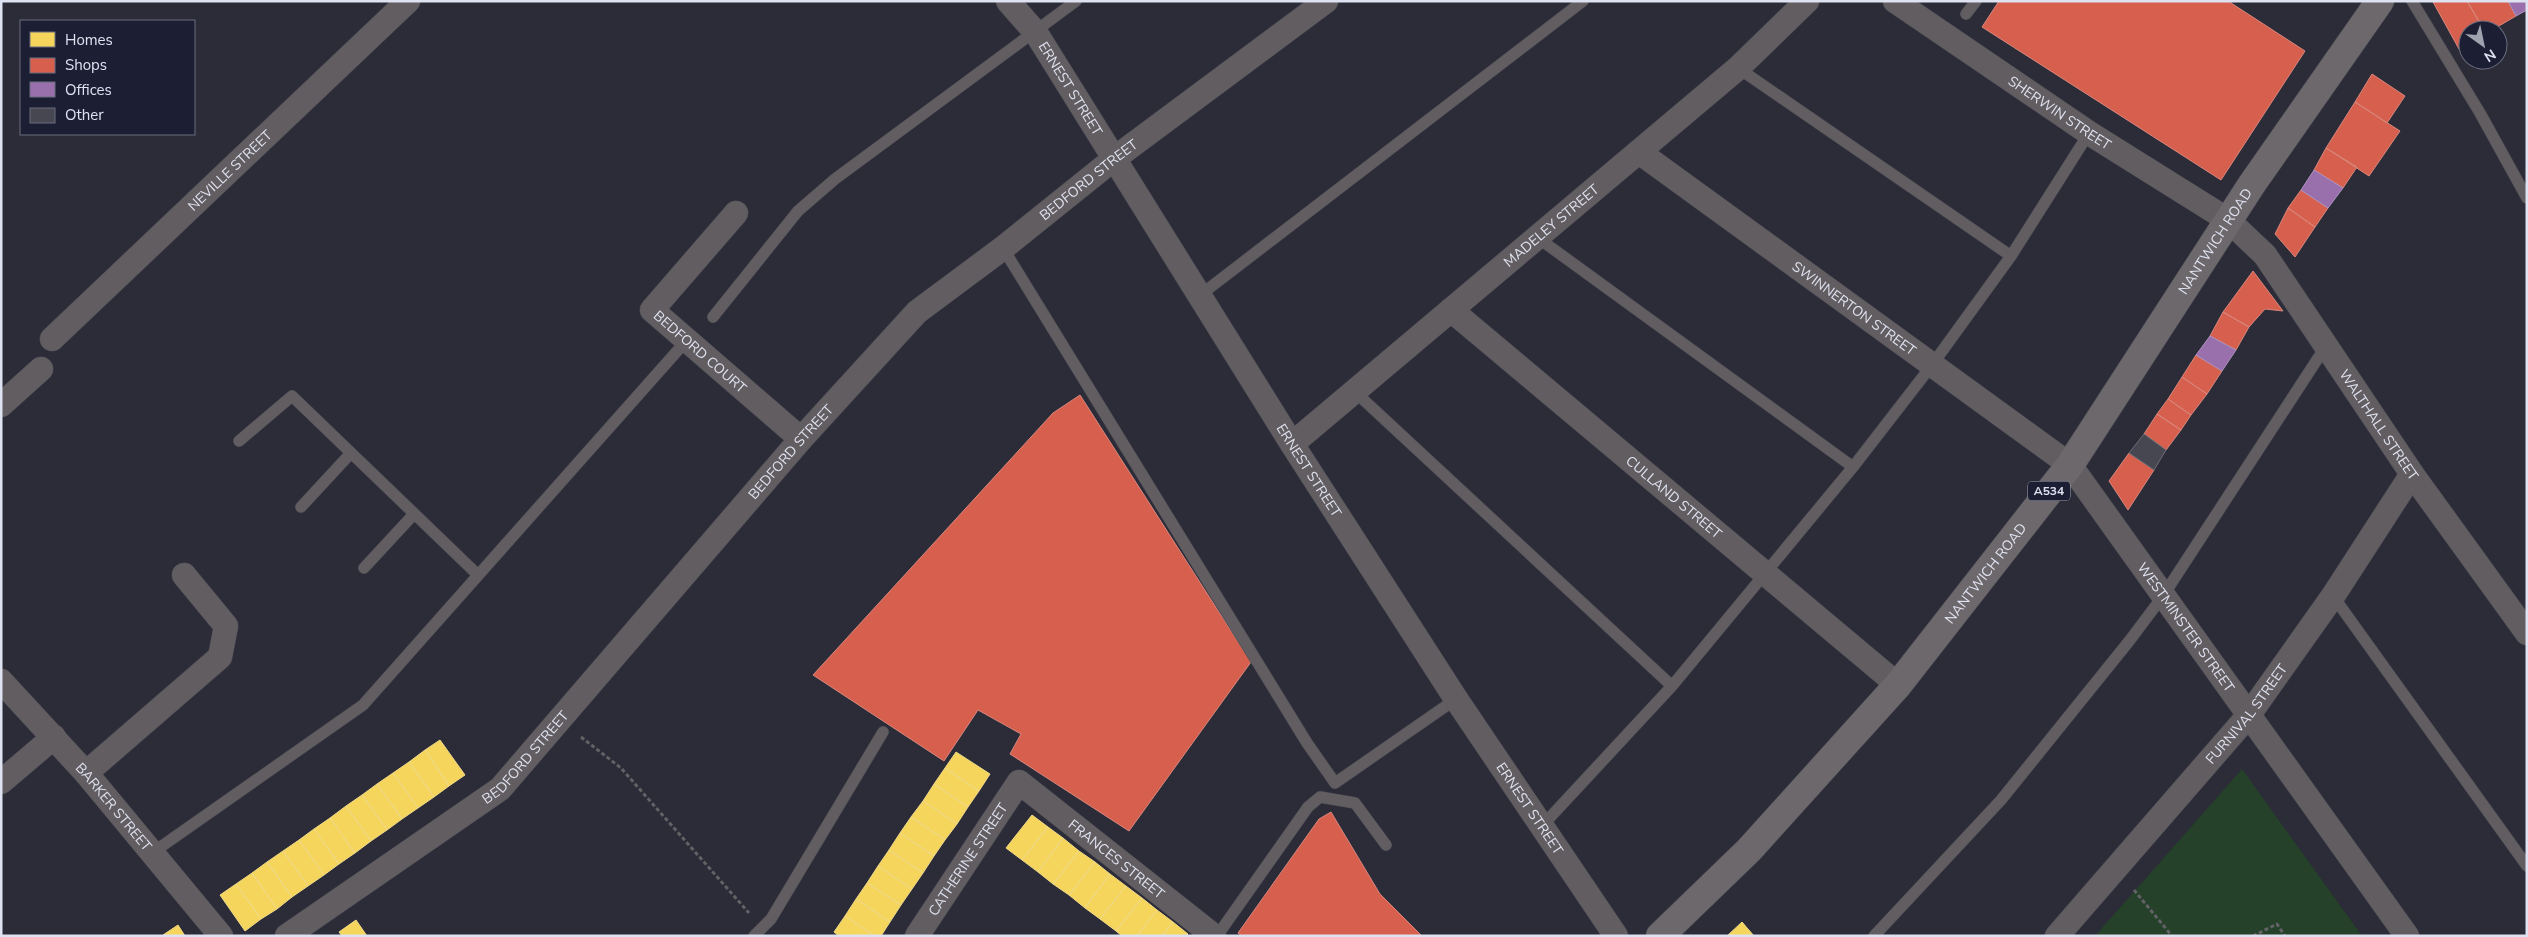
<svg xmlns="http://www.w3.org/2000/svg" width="2528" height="937" font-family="'Nunito Sans',sans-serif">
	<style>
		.green { fill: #254129 }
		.homes { fill: #f6d55c; stroke: #efd988 }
		.shops { fill: #d6604d; stroke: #d9877e }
		.offices { fill: #9970ab; stroke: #ae92c0 }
		.building { fill: #464750; stroke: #6c6d77 }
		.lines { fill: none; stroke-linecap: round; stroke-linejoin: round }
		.service-casing { stroke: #494a54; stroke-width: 12 }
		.minor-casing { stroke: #494a54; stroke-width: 25 }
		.primary-casing { stroke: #494a54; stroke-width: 29 }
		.path { stroke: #626266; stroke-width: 3; stroke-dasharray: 4 2.5; stroke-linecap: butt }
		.service { stroke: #615d60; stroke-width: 11 }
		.minor { stroke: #615d60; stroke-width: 24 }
		.primary { stroke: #6c686b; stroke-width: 28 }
		.labels { text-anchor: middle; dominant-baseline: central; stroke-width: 5; stroke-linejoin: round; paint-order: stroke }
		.shield { fill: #1c1f33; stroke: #a4a8b7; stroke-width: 1 }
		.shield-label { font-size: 12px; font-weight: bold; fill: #dfe2f0 }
		.street-label { font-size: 14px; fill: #dfe2f0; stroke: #1c1f33 }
	</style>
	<rect width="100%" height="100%" fill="#2b2c37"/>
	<path class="green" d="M2242 769 2362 936H2095Z"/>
	<path class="homes" d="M440 740 465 775 449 786 425 750Z
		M425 750 449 786 434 797 409 762Z
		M956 752 990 774 979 791 945 768Z
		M409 762 434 797 418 808 393 773Z
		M945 768 979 791 968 807 934 784Z
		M393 773 418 808 402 819 377 784Z
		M377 784 402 819 387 830 362 795Z
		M934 784 968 807 957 824 923 801Z
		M362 795 387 830 371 841 346 806Z
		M923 801 957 824 945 840 911 817Z
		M346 806 371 841 355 853 330 818Z
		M1032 815 1048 827 1022 860 1006 848Z
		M911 817 945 840 934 856 900 833Z
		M330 818 355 853 339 864 314 829Z
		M1048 827 1063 838 1038 872 1022 860Z
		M314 829 339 864 324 875 299 840Z
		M900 833 934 856 923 873 889 850Z
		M1063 838 1079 851 1053 884 1038 872Z
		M299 840 324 875 308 886 283 851Z
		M889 850 923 873 912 889 878 866Z
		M283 851 308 886 292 897 267 862Z
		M1079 851 1095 862 1069 895 1053 884Z
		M267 862 292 897 277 909 252 873Z
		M1095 862 1110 874 1085 908 1069 895Z
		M878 866 912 889 901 905 867 883Z
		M252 873 277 909 261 919 236 884Z
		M1110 874 1126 886 1100 919 1085 908Z
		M867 883 901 905 890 922 856 899Z
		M236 884 261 919 245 931 220 895Z
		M1126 886 1142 898 1116 931 1100 919Z
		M1142 898 1157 910 1137 936H1122L1116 931Z
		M856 899 890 922 881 936H875L845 916Z
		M1157 910 1173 922 1162 936H1137Z
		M845 916 875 936H839L834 932Z
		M356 920 367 936H342L339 932Z
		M1173 922 1188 934 1186 936H1162Z
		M1742 922 1754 936H1727Z
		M178 925 185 936H163V935Z"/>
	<path class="shops" d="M1999 1H2228L2305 51 2221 180 1982 27Z
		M2435 1H2467L2484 30H2468V44L2459 49 2433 2Z
		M2467 1H2508L2516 16 2492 30H2484Z
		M2372 74 2405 96 2387 123 2355 102Z
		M2355 102 2400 131 2369 176 2326 148Z
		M2326 148 2357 167 2343 188 2314 170Z
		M2301 190 2328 208 2315 227 2288 208Z
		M2288 208 2315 227 2295 257 2275 234Z
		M2253 271 2283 311 2265 309 2249 327 2223 312Z
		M2223 312 2249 327 2236 350 2210 336Z
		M2196 355 2222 371 2207 394 2182 377Z
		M2182 377 2207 394 2191 415 2168 399Z
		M1080 395 1251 662 1129 831 1010 754 1021 734 978 710 944 761 813 675 1053 413Z
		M2168 399 2191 415 2181 430 2157 414Z
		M2157 414 2181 430 2166 450 2144 434Z
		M2129 453 2154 470 2128 510 2109 481Z
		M1331 812 1380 894 1422 936H1242L1238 933 1319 819Z"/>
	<path class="offices" d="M2508 1H2527V10L2516 16Z
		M2314 170 2343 188 2328 208 2301 190Z
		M2210 336 2236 350 2222 371 2196 355Z"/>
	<path class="building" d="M2144 434 2166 450 2154 470 2129 453Z"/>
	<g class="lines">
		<g class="service-casing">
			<path id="service" d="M2412 1 2480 113 2527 198
				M1966 14 1976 1
				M1738 68 2011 256
				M1538 238 1853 467
				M1003 248 1307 743 1335 783 1456 699
				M1199 296 1583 1
				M713 317 798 211 835 179 1076 1
				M1354 391 1672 686
				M239 441 292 396 478 575
				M301 507 351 453
				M364 568 414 514
				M2333 596 2527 866
				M1542 826 1672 686 1853 467 1932 365 2011 256 2089 133
				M152 853 363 705 687 340
				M754 936 771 919 883 732
				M1217 936 1308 807 1320 797 1355 803 1386 845
				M1874 936 2001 800 2130 640 2163 596 2326 346"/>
		</g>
		<g class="minor-casing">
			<g id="minor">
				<path id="s1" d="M1008 1 1036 33 1292 444 1456 699 1616 936"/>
				<path id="s2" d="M1895 1 2089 133 2228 220 2265 255 2412 474 2527 633"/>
				<path id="s3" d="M1639 152 2070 465 2407 936"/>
				<path id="s4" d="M736 213 652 310 801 439"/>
				<path id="s5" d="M1451 310 1898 685"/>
				<path id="s6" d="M52 339 408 1"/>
				<path d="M1 405 41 369"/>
				<path id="s7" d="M1292 444 1738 68 1807 1"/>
				<path id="s8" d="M1 681 86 773 221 936"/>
				<path d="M86 773 220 657 226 626 184 575"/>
				<path d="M1 782 54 737"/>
				<path id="s9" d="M287 936 500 789 801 439 917 312 1003 248 1115 158 1326 1"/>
				<path id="s10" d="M917 936 1019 782 1214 936"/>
				<path id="s11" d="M2057 936 2248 716 2333 596 2412 474"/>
			</g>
		</g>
		<g class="primary-casing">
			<g id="primary">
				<path id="s12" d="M1660 936 1749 850 1898 685 2070 465 2252 184 2380 1"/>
			</g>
		</g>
		<path class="path" d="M581 737 621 768 749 913
			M2134 890 2172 936
			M2253 936 2277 924 2285 936"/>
		<use href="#service" class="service"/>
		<use href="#minor" class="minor"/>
		<use href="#primary" class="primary"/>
	</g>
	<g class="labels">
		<rect class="shield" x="2028" y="481.5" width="42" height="19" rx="4"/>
		<g class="shield-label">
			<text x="2049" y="491">A534</text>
		</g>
		<g class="street-label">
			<text stroke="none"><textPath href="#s1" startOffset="108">ERNEST STREET</textPath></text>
			<text stroke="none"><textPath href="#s2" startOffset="199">SHERWIN STREET</textPath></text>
			<text stroke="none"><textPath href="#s6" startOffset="245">NEVILLE STREET</textPath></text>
			<text stroke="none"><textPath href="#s9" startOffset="1109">BEDFORD STREET</textPath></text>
			<text stroke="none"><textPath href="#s7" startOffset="339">MADELEY STREET</textPath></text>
			<text stroke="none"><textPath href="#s12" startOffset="892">NANTWICH ROAD</textPath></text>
			<text stroke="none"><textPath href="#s3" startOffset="266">SWINNERTON STREET</textPath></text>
			<text stroke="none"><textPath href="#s4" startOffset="192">BEDFORD COURT</textPath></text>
			<text stroke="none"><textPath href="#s2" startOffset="654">WALTHALL STREET</textPath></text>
			<text stroke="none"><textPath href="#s9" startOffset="704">BEDFORD STREET</textPath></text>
			<text stroke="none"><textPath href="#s1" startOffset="558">ERNEST STREET</textPath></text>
			<text stroke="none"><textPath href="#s5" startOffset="291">CULLAND STREET</textPath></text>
			<text stroke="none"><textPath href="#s12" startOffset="488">NANTWICH ROAD</textPath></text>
			<text stroke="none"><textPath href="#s3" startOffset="732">WESTMINSTER STREET</textPath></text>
			<text stroke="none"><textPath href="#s11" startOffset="292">FURNIVAL STREET</textPath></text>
			<text stroke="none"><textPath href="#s9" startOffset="299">BEDFORD STREET</textPath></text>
			<text stroke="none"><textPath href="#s8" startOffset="169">BARKER STREET</textPath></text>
			<text stroke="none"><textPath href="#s1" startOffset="962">ERNEST STREET</textPath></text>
			<text stroke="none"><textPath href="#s10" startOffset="92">CATHERINE STREET</textPath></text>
			<text stroke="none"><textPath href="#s10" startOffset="309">FRANCES STREET</textPath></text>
		</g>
	</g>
	<rect width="2528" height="937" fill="none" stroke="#dfe2f0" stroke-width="5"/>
	<rect x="20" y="20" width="175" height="115" fill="#1c1f33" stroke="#6a6d7f"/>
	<rect x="30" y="32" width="25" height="15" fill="#f6d55c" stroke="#6a6d7f"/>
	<text x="65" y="45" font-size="15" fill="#dfe2f0">Homes</text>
	<rect x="30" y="58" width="25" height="15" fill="#d6604d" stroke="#6a6d7f"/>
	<text x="65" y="70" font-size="15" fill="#dfe2f0">Shops</text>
	<rect x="30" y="82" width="25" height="15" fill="#9970ab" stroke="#6a6d7f"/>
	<text x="65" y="95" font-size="15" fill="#dfe2f0">Offices</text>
	<rect x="30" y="108" width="25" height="15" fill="#464750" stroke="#6a6d7f"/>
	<text x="65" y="120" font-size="15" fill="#dfe2f0">Other</text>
	<g transform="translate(2483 45) rotate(147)"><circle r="24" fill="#1c1f33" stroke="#6a6d7f"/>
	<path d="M0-4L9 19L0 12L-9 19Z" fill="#a0a2af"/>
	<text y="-8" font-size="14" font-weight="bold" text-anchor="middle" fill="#dfe2f0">N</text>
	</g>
</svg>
